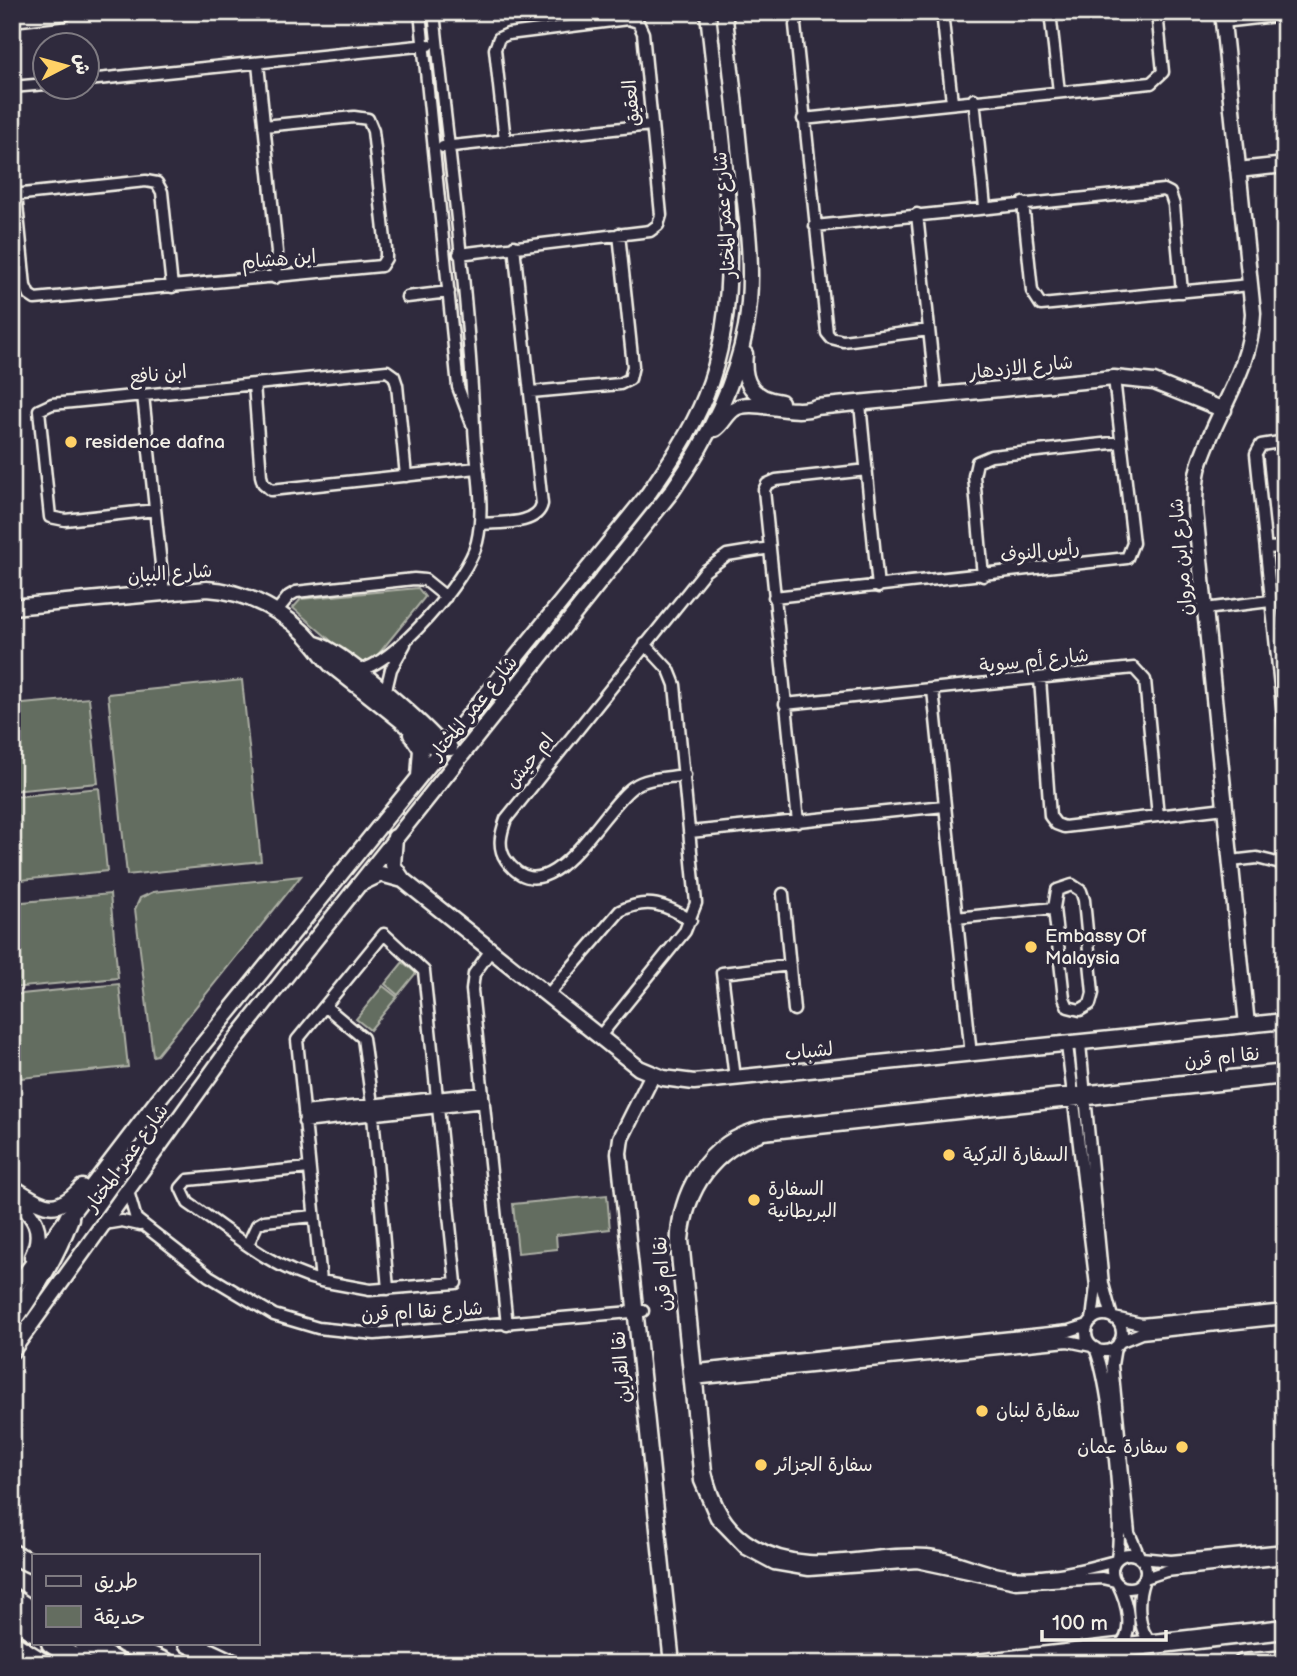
<svg xmlns="http://www.w3.org/2000/svg" width="1297" height="1676" font-family="'Balsamiq Sans','Playpen Sans Arabic',sans-serif">
	<style>
		.green { fill: #646d60; stroke: #acafa4; stroke-width: 2 }
		.lines { fill: none; stroke-linecap: round; stroke-linejoin: round }
		.street-casing { stroke: #f4f1e8; stroke-width: 15 }
		.secondary-casing { stroke: #f4f1e8; stroke-width: 19 }
		.primary-casing { stroke: #f4f1e8; stroke-width: 21 }
		.highway-casing { stroke: #f4f1e8; stroke-width: 23 }
		.street { stroke: #2f2a3d; stroke-width: 10 }
		.secondary { stroke: #2f2a3d; stroke-width: 14 }
		.primary { stroke: #2f2a3d; stroke-width: 16 }
		.highway { stroke: #2f2a3d; stroke-width: 18 }
		.poi-dot { fill: #ffd166; stroke: #2f2a3d; stroke-width: 2.5 }
		.labels { text-anchor: middle; dominant-baseline: central; stroke-width: 7; stroke-linejoin: round; paint-order: stroke }
		.street-label { font-size: 19px; fill: #f4f1e8; stroke: #2f2a3d }
		.poi-label { font-size: 19px; fill: #f4f1e8; stroke: #2f2a3d; text-anchor: start }
	</style>
	<rect width="100%" height="100%" fill="#2f2a3d"/>
	<filter id="ink" filterUnits="userSpaceOnUse"><feTurbulence type="fractalNoise" baseFrequency=".0143" numOctaves="2"/><feDisplacementMap in="SourceGraphic" scale="14" xChannelSelector="R" yChannelSelector="G"/><feConvolveMatrix kernelMatrix="1 2 1 2 8 2 1 2 1" color-interpolation-filters="sRGB"/></filter>
	<g filter="url(#ink)">
		<path class="green" d="M418 588 425 597 372 662 359 665 293 608 301 599Z
			M242 680 261 861 127 875 108 694Z
			M89 698 98 783 12 791V705Z
			M99 788 107 871 12 881V797Z
			M301 876 157 1055 153 1056 135 909 140 898 153 892Z
			M110 894 118 978 12 988V903Z
			M403 962 416 973 398 995 385 984Z
			M119 984 128 1067 12 1079V995Z
			M383 986 397 997 370 1030 356 1019Z
			M607 1195 610 1229 556 1235 557 1249 518 1253 513 1204Z"/>
		<g class="lines">
			<g class="street-casing">
				<path id="street" d="M420 12 458 387 472 424
					M807 12 797 16 795 25 827 333 831 338 843 341 929 330
					M942 12 952 102
					M1050 12 1059 92
					M1223 22 1285 15
					M258 64 277 252 275 278
					M88 80 428 45
					M12 87 46 84
					M974 99 985 207
					M803 119 1151 83 1163 72 1157 12
					M443 147 651 125
					M16 194 25 286 29 295 35 299 381 266 386 258V249L373 131 368 119 354 117 264 126
					M13 195 146 181 157 183 162 192 172 287
					M1023 203 1032 291 1041 305 1250 285
					M917 214 936 396
					M815 226 1164 190 1170 193 1174 205 1182 292
					M459 254 650 231 658 225 661 215 643 33 638 22 628 19 508 34 499 38 495 49 505 141
					M407 297 449 292
					M254 384 261 476 263 483 271 490 477 468
					M531 392 620 384 630 379 633 366 619 234
					M143 395 164 593
					M860 404 878 587
					M1285 441 1261 445 1256 454 1285 735
					M155 510 65 520 50 517 39 410 52 404 387 371 394 376 397 385 406 476
					M481 524C499 522 537 526 542 504L514 246
					M1266 548 1285 547
					M983 576 974 476 977 462 991 456 1121 442
					M774 597 1127 558 1133 543 1114 378
					M1205 609 1270 601
					M276 612 289 596 296 592 414 579 425 580 446 597
					M358 670C393 666 469 578 477 542 486 504 475 464 474 426 468 288 448 149 434 12
					M1040 679 1050 816 1056 824 1064 827 1225 808
					M933 690 971 1055
					M385 694 391 669 405 644
					M785 704 1134 668 1145 680 1158 816
					M685 775C668 778 647 777 633 787 602 808 549 920 506 860 497 847 501 833 506 819L705 571 727 555 770 548
					M798 822 764 490 767 484 776 480 867 470
					M690 832 944 806
					M1231 861 1257 858 1285 865
					M1072 885 1081 891 1084 900 1093 993 1090 1004 1080 1010 1068 1007 1064 998 1054 908 1057 890Z
					M783 894 794 1010
					M956 918 1054 908
					M384 934 424 971 456 1283 370 1290 321 1281 297 1040Z
					M491 950 474 974 472 990 507 1325
					M547 996 620 911C648 897 666 905 691 920
					M326 1007 363 1038 372 1104 388 1289
					M600 1036 685 931 696 903 675 685 669 670 645 644
					M1080 1044 1103 1284 1112 1317
					M1067 1045 1096 1286 1092 1320
					M735 1078 722 973 790 965
					M304 1112 483 1093
					M304 1122 484 1102
					M309 1168 188 1180 181 1188 188 1203C229 1231 272 1269 321 1281
					M128 1191 136 1219 209 1276 274 1315 318 1328 375 1334 643 1311
					M104 1224 122 1221 140 1225
					M248 1244 257 1225 264 1221 314 1216
					M1086 1333a18 18 0 1 1 36 0a18 18 0 1 1-36 0Z
					M1114 1318 1141 1324 1285 1310
					M1119 1342 1141 1333 1285 1318
					M1115 1347 1112 1365 1129 1533 1139 1556
					M1095 1348C1110 1383 1124 1520 1117 1558
					M689 1371 1069 1331 1088 1325
					M693 1379 1068 1341 1092 1346
					M1112 1571a17 17 0 1 1 34 0a17 17 0 1 1-34 0Z
					M1141 1558 1171 1561 1285 1550
					M1115 1561C1079 1571 1036 1582 999 1574 975 1569 952 1557 927 1555 868 1550 809 1578 754 1545 726 1529 713 1503 706 1472L683 1240C688 1188 714 1152 763 1134L1285 1078
					M1145 1578 1166 1571 1285 1558
					M1115 1581 1102 1578 1016 1583 917 1562 809 1570 774 1564 746 1549 716 1518 700 1481 677 1255C673 1196 704 1139 765 1126L1285 1070
					M1143 1582C1137 1599 1137 1631 1152 1643
					M1118 1647C1136 1634 1127 1602 1118 1584"/>
			</g>
			<g class="secondary-casing">
				<path id="secondary" d="M1222 12 1253 313C1251 371 1215 413 1199 466 1195 480 1195 495 1195 510L1247 1025
					M1238 170 1285 165
					M745 354C742 382 751 398 781 402
					M715 429C723 424 726 414 734 409 752 397 791 417 816 407L1114 378 1154 382 1224 410
					M12 607 207 589C246 591 289 613 314 644 320 651 324 658 331 665 365 692 399 718 432 746L450 748
					M316 644C341 650 419 720 439 742
					M411 734 421 749 419 777
					M395 837 393 865 403 880 639 1068 663 1078 694 1082 1285 1021
					M360 884 381 874 403 880
					M653 1074 621 1138 619 1153 672 1664
					M12 1187C43 1205 54 1218 82 1187
					M12 1195C33 1216 46 1228 32 1257
					M12 1291 157 1101 646 497C668 465 690 434 705 397 751 286 719 130 708 12
					M12 1351 236 1039 672 491C707 441 735 387 746 327 755 274 747 219 741 167 736 115 731 64 724 12"/>
			</g>
			<g class="primary-casing">
				<path id="primary" d="M12 18 64 12"/>
			</g>
			<g class="highway-casing">
				<path id="highway" d="M12 1321C35 1288 55 1256 69 1218
					M12 1554 33 1564
					M12 1598 33 1612
					M12 1617 33 1631
					M51 1643 83 1664
					M83 1643 119 1664
					M124 1643 168 1664
					M188 1643 233 1664
					M12 1644 44 1664
					M977 1664 1285 1629
					M1243 1664 1285 1660"/>
			</g>
			<use href="#street" class="street"/>
			<use href="#secondary" class="secondary"/>
			<use href="#primary" class="primary"/>
			<use href="#highway" class="highway"/>
		</g>
	</g>
	<g class="poi-dot">
		<circle cx="71" cy="442" r="7"/>
		<circle cx="1031" cy="947" r="7"/>
		<circle cx="949" cy="1155" r="7"/>
		<circle cx="754" cy="1200" r="7"/>
		<circle cx="982" cy="1411" r="7"/>
		<circle cx="1182" cy="1447" r="7"/>
		<circle cx="761" cy="1465" r="7"/>
	</g>
	<g class="labels">
		<g class="street-label">
			<text transform="translate(632 103) rotate(-95)">العقيق</text>
			<text transform="translate(725 215) rotate(-94)">شارع عمر المختار</text>
			<text transform="translate(279 260) rotate(-5)">ابن هشام</text>
			<text transform="translate(1021 368) rotate(-6)">شارع الازدهار</text>
			<text transform="translate(158 375) rotate(-6)">ابن نافع</text>
			<text transform="translate(1040 552) rotate(-6)">رأس النوف</text>
			<text transform="translate(1182 557) rotate(-95)">شارع ابن مروان</text>
			<text transform="translate(170 574) rotate(-4)">شارع البيان</text>
			<text transform="translate(1034 661) rotate(-6)">شارع أم سوية</text>
			<text transform="translate(474 708) rotate(-51)">شارع عمر المختار</text>
			<text transform="translate(530 761) rotate(-51)">ام حيش</text>
			<text transform="translate(809 1052) rotate(-6)">لشباب</text>
			<text transform="translate(1222 1058) rotate(-6)">نقا ام قرن</text>
			<text transform="translate(127 1158) rotate(-54)">شارع عمر المختار</text>
			<text transform="translate(663 1274) rotate(-94)">نقا ام قرن</text>
			<text transform="translate(422 1312) rotate(-3)">شارع نقا ام قرن</text>
			<text transform="translate(622 1367) rotate(-95)">نقا القراين</text>
		</g>
		<g class="poi-label">
			<text x="85" y="442">residence dafna</text>
			<text x="1045" y="936">Embassy Of<tspan x="1045" dy="22">Malaysia</tspan></text>
			<text x="963" y="1155">السفارة التركية</text>
			<text x="768" y="1189">السفارة<tspan x="768" dy="22">البريطانية</tspan></text>
			<text x="996" y="1411">سفارة لبنان</text>
			<text x="1168" y="1447" text-anchor="end">سفارة عمان</text>
			<text x="775" y="1465">سفارة الجزائر</text>
		</g>
	</g>
	<rect width="1297" height="1676" fill="none" stroke="#2f2a3d" stroke-width="42"/>
	<rect x="21" y="21" width="1255" height="1634" fill="none" stroke="#f4f1e8" stroke-width="2.5" filter="url(#ink)"/>
	<rect x="32" y="1554" width="228" height="91" fill="#2f2a3d" stroke="#7e7a81" stroke-width="2"/>
	<rect x="46" y="1576" width="35" height="10" fill="#2f2a3d" stroke="#7e7a81" stroke-width="2"/>
	<text x="94" y="1588" font-size="21" fill="#f4f1e8">طريق</text>
	<rect x="46" y="1606" width="35" height="21" fill="#646d60" stroke="#7e7a81" stroke-width="2"/>
	<text x="94" y="1624" font-size="21" fill="#f4f1e8">حديقة</text>
	<g transform="translate(66 66) rotate(84)"><circle r="33" fill="#2f2a3d" stroke="#7e7a81" stroke-width="2"/>
	<path d="M0-5L12 26L0 18L-12 26Z" fill="#ffd166"/>
	<text y="-10" font-size="19" font-weight="bold" text-anchor="middle" fill="#f4f1e8">ش</text>
	</g>
	<path d="M1042 1630v10h124v-10" fill="none" stroke="#f4f1e8" stroke-width="3.5"/>
	<text x="1052" y="1630" font-size="21" fill="#f4f1e8" stroke="#2f2a3d" stroke-width="5" paint-order="stroke">100 m</text>
</svg>
